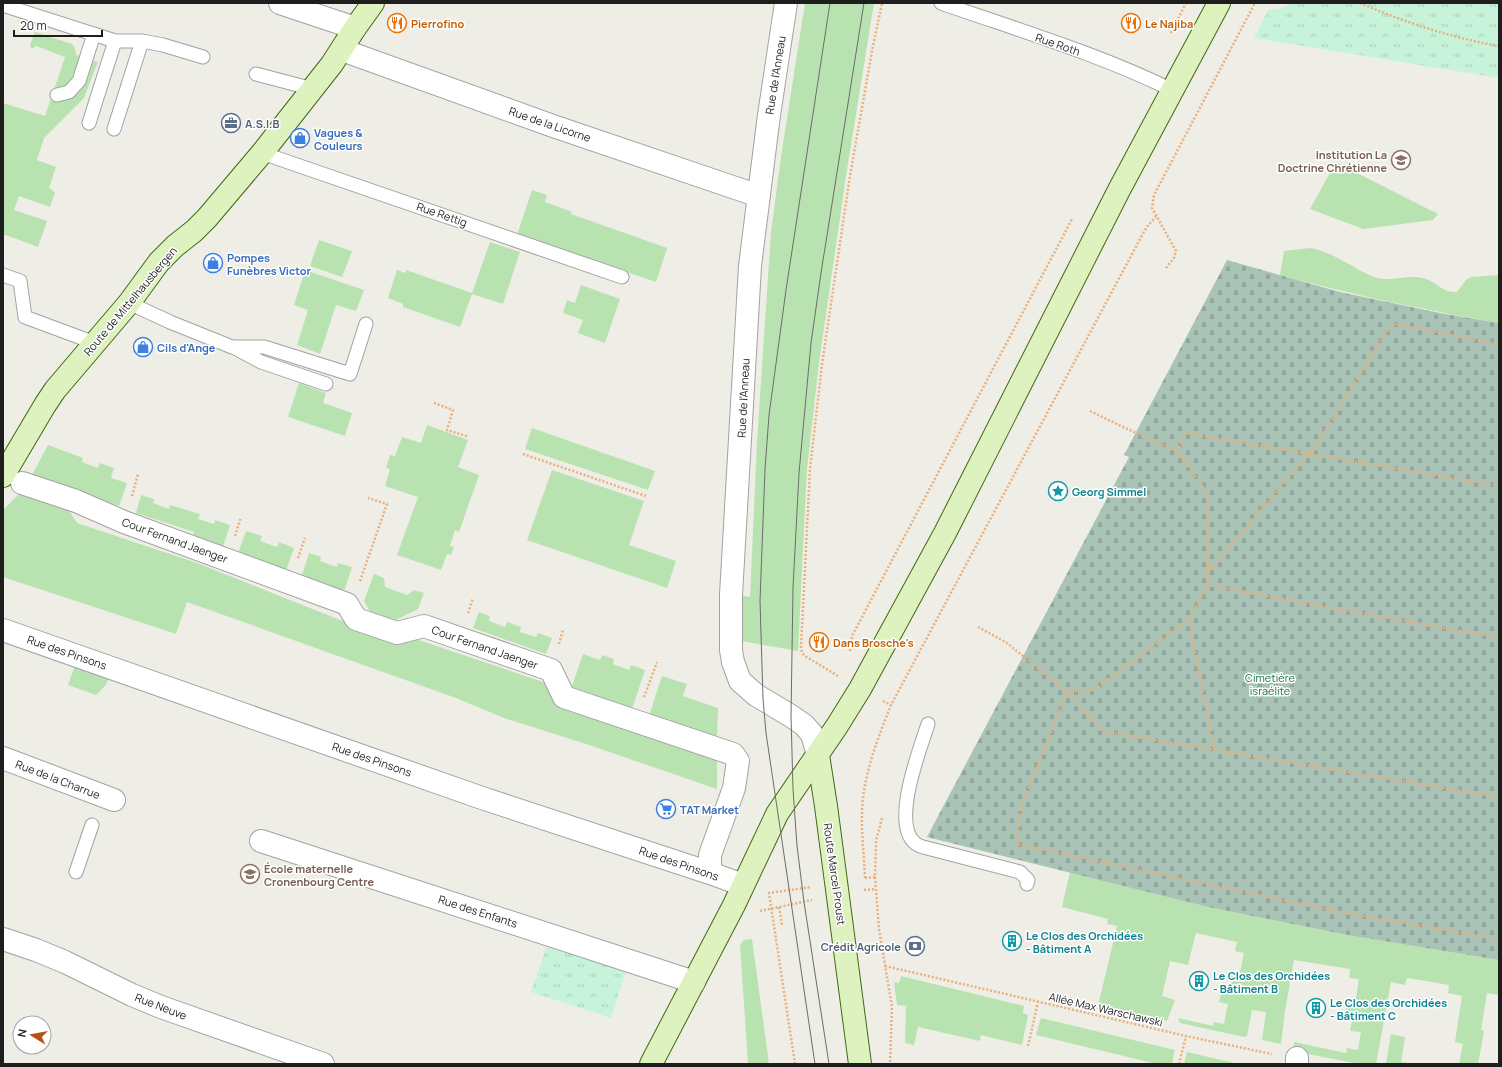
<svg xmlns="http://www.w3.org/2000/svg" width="1502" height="1067" font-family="Manrope,sans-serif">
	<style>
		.grass { fill: #b8e3b1 }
		.cemetery { fill: url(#cemetery-stones) }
		.park { fill: url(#park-tufts) }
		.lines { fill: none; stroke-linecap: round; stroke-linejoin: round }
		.lane-casing { stroke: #a2a2a2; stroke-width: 15 }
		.street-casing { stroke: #a2a2a2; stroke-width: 24 }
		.secondary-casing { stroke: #406911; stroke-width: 24 }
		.path { stroke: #eaaf7b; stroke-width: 2.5; stroke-dasharray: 2 2; stroke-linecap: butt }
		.lane { stroke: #fff; stroke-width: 13 }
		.street { stroke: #fff; stroke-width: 22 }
		.secondary { stroke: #ddf2bf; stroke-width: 22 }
		.tram { stroke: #6c6c6c; stroke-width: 1 }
		.labels { text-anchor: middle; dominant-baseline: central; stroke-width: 3; stroke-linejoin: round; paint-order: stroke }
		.food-label { font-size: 11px; font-weight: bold; fill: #c56008; stroke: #fff; text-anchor: start }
		.street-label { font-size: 11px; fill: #1e1e1e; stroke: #fff }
		.service-label { font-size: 11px; font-weight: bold; fill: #4e5e75; stroke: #fff; text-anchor: start }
		.shop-label { font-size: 11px; font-weight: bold; fill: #366cbe; stroke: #fff; text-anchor: start }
		.education-label { font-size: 11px; font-weight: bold; fill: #785e54; stroke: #fff; text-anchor: end }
		.culture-label { font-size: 11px; font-weight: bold; fill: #0d838f; stroke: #fff; text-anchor: start }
		.park-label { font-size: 11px; fill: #187140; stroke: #fff }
	</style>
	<defs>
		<pattern id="cemetery-stones" width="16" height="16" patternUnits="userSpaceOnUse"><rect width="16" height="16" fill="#a9c4b7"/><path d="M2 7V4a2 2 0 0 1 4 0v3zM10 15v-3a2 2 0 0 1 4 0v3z" fill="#91a89d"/></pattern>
		<pattern id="park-tufts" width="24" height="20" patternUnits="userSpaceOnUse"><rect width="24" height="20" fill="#c8f3db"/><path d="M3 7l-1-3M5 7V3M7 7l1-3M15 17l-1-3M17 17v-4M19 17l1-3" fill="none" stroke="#abd0bc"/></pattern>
	</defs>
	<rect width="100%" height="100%" fill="#eeeee6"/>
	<path class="grass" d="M805 3H874L846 176 819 363 807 469 798 651 741 641 740 595 750 597 757 442 771 232 781 157Z
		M35 32 72 44 75 48 76 55 98 62 84 98 44 138 37 160 56 167 49 188 55 192 50 207 19 196 14 210 47 221 38 247 3 234V103L45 116 65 57 36 46 32 49 30 45Z
		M1336 162 1349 169 1438 214 1433 220 1363 229 1310 209Z
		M532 190 547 195 545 202 572 212 571 214 667 248 656 282 517 235Z
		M319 240 352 251 342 277 310 266Z
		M490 242 520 252 503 304 472 294 460 327 403 307V304L388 298 397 270 406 273V270L472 293Z
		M1310 248C1334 252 1352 268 1374 277 1391 283 1410 273 1426 279 1438 283 1443 293 1457 292L1466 280 1471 277 1499 275V323C1425 310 1352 295 1280 275L1284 251Z
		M305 270 364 290 356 311 336 305 320 354 297 345 308 310 294 305Z
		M581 285 620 299 605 343 578 333 583 320 563 313 567 300 575 303Z
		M299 383 326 393 323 403 352 413 345 436 288 417Z
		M427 425 468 440 458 467 479 475 459 532 455 530 450 546 454 547 451 555 447 554 441 570 397 555 418 497 385 486 390 469 386 468 390 455 395 456 402 437 421 443Z
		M532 428 655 471 648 490 525 449Z
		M48 445 83 458 82 462 98 468 100 463 114 468 111 478 127 483 119 506 32 475Z
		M552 470 644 501 629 545 676 561 667 588 527 540Z
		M19 494 68 509 77 523 197 563 385 638 407 636 543 682 562 708 717 761V789L589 745 504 718 456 698 187 602 176 634 3 577V510Z
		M141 495 154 499 153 503 169 509 170 505 200 514 198 519 214 524 215 520 230 525 222 550 191 540 194 532 136 513Z
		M246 531 262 536 260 541 277 547 279 542 294 548 285 573 237 556Z
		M309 553 321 557 320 561 337 567 338 563 352 567 345 589 338 591 301 578Z
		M374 574 384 578 385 587 407 595 414 590 424 593 418 609 392 622 371 614 364 601Z
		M479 612 490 616 489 621 505 627 507 622 521 627 520 632 536 637 538 633 552 638 546 654 473 628Z
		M583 654 600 660 602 655 614 659 613 664 629 670 631 665 645 670 632 709 571 689Z
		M75 665 110 676 105 686 96 695 68 685Z
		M662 676 687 684 683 696 718 708 717 739 649 716Z
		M1070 872 1208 907 1347 935 1499 960V995L1487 993 1481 1030 1484 1031 1478 1064H1459L1463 1044 1455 1042 1462 996 1448 993 1449 985 1407 978 1405 985 1391 982 1376 1064H1359L1293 1051 1294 1042 1346 1053 1347 1048 1358 1050 1361 1032 1350 1031 1352 1021 1345 1019 1347 1005H1344V1002L1355 1004 1359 979 1349 978 1350 969 1294 960 1285 1011 1281 1044 1262 1040 1266 1012 1252 1010 1247 1036 1244 1037 1180 1023 1178 1018 1213 1026 1214 1022 1224 1024 1228 1004 1219 1002 1221 993 1229 994 1232 979 1229 978 1230 976 1239 977 1244 953 1235 951 1237 942 1196 933 1188 965 1170 961 1162 996 1175 1000 1167 1021 1098 1006 1117 926 1107 924 1108 919 1062 907Z
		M752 939 769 1064H748L740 945 744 940Z
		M901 976 1024 1006 1023 1013 1028 1015 1022 1045 981 1035 980 1041 918 1027 914 1045 905 1043 906 1006 897 1005 894 982 899 983Z
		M1041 1018 1175 1050 1172 1064H1157L1036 1035Z
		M1391 1034 1405 1037 1401 1062 1414 1064H1386Z
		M1187 1052 1239 1064H1184Z"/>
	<path class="cemetery" d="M1227 260 1340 292 1440 313 1499 323V960L1347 935 1208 907 927 837 1129 457 1124 455Z"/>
	<path class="park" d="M1288 3H1499V78L1254 38 1268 10 1286 7Z
		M548 942 627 968 611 1018 531 992Z"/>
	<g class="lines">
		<g class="lane-casing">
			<path id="lane" d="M941 3C1018 30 1099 54 1172 90
				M3 5 115 41H142L163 45 203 57
				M256 74 313 89
				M57 95 69 92 79 81 94 34
				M89 123 115 41
				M114 129 142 41
				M262 153 622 277
				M3 275 20 281 25 317 95 343
				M129 303 170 322 232 347H264L350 374 366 324
				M235 348 261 362 326 384
				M928 724C920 749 891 823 915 843 917 845 920 846 923 847L1020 872 1028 880 1027 884
				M76 872 92 825"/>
		</g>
		<g class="street-casing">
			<path id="street" d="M280 3 355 28
				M786 3 769 115 750 266 731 595V650L733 662 740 681 756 695 791 716 804 725 812 734 818 755
				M342 50 553 126 759 196
				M22 483 76 501 124 522 347 604 356 619 397 633 424 626 551 670 564 697 733 754 738 761 734 788 710 855V873
				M3 630 482 798 710 873 743 885
				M3 758 114 800
				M261 841 694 982
				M3 939 36 950 65 962 132 995 161 1007 323 1064
				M1297 1058V1064"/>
		</g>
		<g class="secondary-casing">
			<path id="secondary" d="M3 476 45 405 55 390 129 303 159 262 175 246 194 231 207 218 262 153 332 64 355 28 373 3
				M818 755 826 806 860 1064
				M651 1064 734 905 777 814 837 726 860 689 945 533 1119 190 1219 3"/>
		</g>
		<path class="path" d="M1360 3C1404 22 1452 38 1499 46
			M1171 33 1186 3
			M1166 268 1174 258 1176 251 1152 208 1154 195 1255 3
			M434 403 453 410 447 430 469 437
			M1090 411 1123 427 1177 451
			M523 454 646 496
			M1499 486 1186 433 1177 451 1208 494 1207 585 1189 620 1093 690 1067 692 1020 810 1017 844 1350 914 1499 939
			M132 496 138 474
			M235 536 241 517
			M298 558 305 538
			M1208 572 1308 455 1332 421 1384 334 1395 324 1499 344
			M360 581 387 504 368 498
			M1207 585 1499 638
			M468 613 473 598
			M1189 620 1214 750
			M978 627 1007 643 1067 692 1102 731 1499 797
			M559 644 563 630
			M850 651 852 636 1072 219
			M838 676 805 656 802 653 801 647 810 469 822 364 850 176 872 51 882 3
			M644 697 657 662
			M883 701 891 705
			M882 818 876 841 875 877 879 929 892 1007 890 1064
			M865 878C864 852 860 824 863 798 867 766 879 735 891 705L1146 228 1157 215
			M865 878 875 877
			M864 890 876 889
			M779 907 782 925
			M760 911 812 900
			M885 966 1186 1036 1272 1054
			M1028 1046 1038 1002
			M795 1064 769 893 811 887
			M1179 1064 1186 1036"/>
		<use href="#lane" class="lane"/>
		<use href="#street" class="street"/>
		<use href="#secondary" class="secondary"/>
		<path class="tram" d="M815 1064 766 733 763 699 760 601 765 469 769 415 786 290 830 3
			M829 1064 804 902 797 846 793 789 791 716 793 588 799 473 811 343 821 273 864 3"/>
	</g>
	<defs>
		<g id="restaurant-ring" transform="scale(1)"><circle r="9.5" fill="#fff" stroke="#e8710a" stroke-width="1.5"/><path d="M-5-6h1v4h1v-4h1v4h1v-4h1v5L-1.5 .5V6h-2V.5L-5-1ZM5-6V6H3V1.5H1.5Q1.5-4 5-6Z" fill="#e8710a"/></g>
		<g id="office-ring" transform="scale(1)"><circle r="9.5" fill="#fff" stroke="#5c6f8a" stroke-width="1.5"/><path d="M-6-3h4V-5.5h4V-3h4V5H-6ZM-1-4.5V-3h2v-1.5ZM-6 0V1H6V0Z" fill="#5c6f8a"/></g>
		<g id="shop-ring" transform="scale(1)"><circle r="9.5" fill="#fff" stroke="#3f7fe0" stroke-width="1.5"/><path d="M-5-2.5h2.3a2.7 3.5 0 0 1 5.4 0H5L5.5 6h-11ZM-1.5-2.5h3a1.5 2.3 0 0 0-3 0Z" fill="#3f7fe0"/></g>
		<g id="school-ring" transform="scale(1)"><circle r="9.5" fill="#fff" stroke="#8d6e63" stroke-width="1.5"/><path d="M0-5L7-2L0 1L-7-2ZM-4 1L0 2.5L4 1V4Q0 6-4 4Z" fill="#8d6e63"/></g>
		<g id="sight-ring" transform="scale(1)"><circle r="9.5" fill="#fff" stroke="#0f9aa8" stroke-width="1.5"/><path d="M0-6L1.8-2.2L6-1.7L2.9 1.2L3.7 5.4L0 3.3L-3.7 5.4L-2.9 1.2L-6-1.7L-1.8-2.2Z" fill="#0f9aa8"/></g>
		<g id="supermarket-ring" transform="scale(1)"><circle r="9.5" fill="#fff" stroke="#3f7fe0" stroke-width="1.5"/><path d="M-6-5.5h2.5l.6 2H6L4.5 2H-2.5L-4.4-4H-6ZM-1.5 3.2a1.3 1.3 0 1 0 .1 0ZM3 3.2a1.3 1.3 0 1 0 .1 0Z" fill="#3f7fe0"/></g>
		<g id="building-ring" transform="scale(1)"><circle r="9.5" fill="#fff" stroke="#0f9aa8" stroke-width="1.5"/><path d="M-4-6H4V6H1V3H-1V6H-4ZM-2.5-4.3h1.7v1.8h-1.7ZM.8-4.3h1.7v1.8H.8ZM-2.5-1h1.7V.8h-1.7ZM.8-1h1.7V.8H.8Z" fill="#0f9aa8"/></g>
		<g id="bank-ring" transform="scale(1)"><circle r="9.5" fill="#fff" stroke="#5c6f8a" stroke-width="1.5"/><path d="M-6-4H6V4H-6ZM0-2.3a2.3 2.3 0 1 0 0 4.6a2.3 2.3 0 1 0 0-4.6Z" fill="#5c6f8a"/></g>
	</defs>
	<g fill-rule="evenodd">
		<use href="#restaurant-ring" x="397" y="23"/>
		<use href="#restaurant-ring" x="1131" y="23"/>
		<use href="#office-ring" x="231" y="123"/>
		<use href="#shop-ring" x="300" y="138"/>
		<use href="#school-ring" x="1401" y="160"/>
		<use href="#shop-ring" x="213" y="263"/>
		<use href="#shop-ring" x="143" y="347"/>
		<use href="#sight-ring" x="1058" y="491"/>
		<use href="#restaurant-ring" x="819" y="642"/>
		<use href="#supermarket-ring" x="666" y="809"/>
		<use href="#school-ring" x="250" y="874"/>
		<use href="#building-ring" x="1012" y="941"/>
		<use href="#bank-ring" x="915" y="946"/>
		<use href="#building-ring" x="1199" y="981"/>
		<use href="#building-ring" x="1316" y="1008"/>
	</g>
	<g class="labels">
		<g class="food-label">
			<text x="411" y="23">Pierrofino</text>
			<text x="1145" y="23">Le Najiba</text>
			<text x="833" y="642">Dans Brosche's</text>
		</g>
		<g class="street-label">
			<text transform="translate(1058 44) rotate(19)">Rue Roth</text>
			<text transform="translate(775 75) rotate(-81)">Rue de l'Anneau</text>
			<text transform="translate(550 124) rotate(19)">Rue de la Licorne</text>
			<text transform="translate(442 214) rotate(19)">Rue Rettig</text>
			<text transform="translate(130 301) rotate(-50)">Route de Mittelhausbergen</text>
			<text transform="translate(743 398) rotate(-87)">Rue de l'Anneau</text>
			<text transform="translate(175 540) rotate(20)">Cour Fernand Jaenger</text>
			<text transform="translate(485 647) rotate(19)">Cour Fernand Jaenger</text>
			<text transform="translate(67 652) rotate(19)">Rue des Pinsons</text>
			<text transform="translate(372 759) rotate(19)">Rue des Pinsons</text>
			<text transform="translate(58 779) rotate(21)">Rue de la Charrue</text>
			<text transform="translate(679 863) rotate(19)">Rue des Pinsons</text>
			<text transform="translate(835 874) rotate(82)">Route Marcel Proust</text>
			<text transform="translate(478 911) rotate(18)">Rue des Enfants</text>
			<text transform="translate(161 1006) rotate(21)">Rue Neuve</text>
			<text transform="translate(1106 1009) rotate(13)">Allée Max Warschawski</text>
		</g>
		<g class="service-label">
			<text x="245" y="123">A.S.I.B</text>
			<text x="901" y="946" text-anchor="end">Crédit Agricole</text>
		</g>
		<g class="shop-label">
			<text x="314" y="132">Vagues &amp;<tspan x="314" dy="13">Couleurs</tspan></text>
			<text x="227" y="257">Pompes<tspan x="227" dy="13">Funèbres Victor</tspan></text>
			<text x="157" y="347">Cils d'Ange</text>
			<text x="680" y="809">TAT Market</text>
		</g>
		<g class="education-label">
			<text x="1387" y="154">Institution La<tspan x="1387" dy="13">Doctrine Chrétienne</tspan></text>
			<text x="264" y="868" text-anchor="start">École maternelle<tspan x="264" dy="13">Cronenbourg Centre</tspan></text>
		</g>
		<g class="culture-label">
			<text x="1072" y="491">Georg Simmel</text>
			<text x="1026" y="935">Le Clos des Orchidées<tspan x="1026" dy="13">- Bâtiment A</tspan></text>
			<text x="1213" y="975">Le Clos des Orchidées<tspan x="1213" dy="13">- Bâtiment B</tspan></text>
			<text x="1330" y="1002">Le Clos des Orchidées<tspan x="1330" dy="13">- Bâtiment C</tspan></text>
		</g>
		<g class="park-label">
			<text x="1270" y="677">Cimetière<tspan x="1270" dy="13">israélite</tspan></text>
		</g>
	</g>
	<rect width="1502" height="1067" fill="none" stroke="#1e1e1e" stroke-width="8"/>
	<g transform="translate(32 1035) rotate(281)"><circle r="19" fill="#ffffff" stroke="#a5a5a5"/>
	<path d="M0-3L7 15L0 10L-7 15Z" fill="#b65117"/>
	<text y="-6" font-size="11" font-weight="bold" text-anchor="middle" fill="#1e1e1e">N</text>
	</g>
	<path d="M14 30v6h88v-6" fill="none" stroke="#1e1e1e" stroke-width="2"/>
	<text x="20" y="30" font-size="12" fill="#1e1e1e" stroke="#ffffff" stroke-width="3" paint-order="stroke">20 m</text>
</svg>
